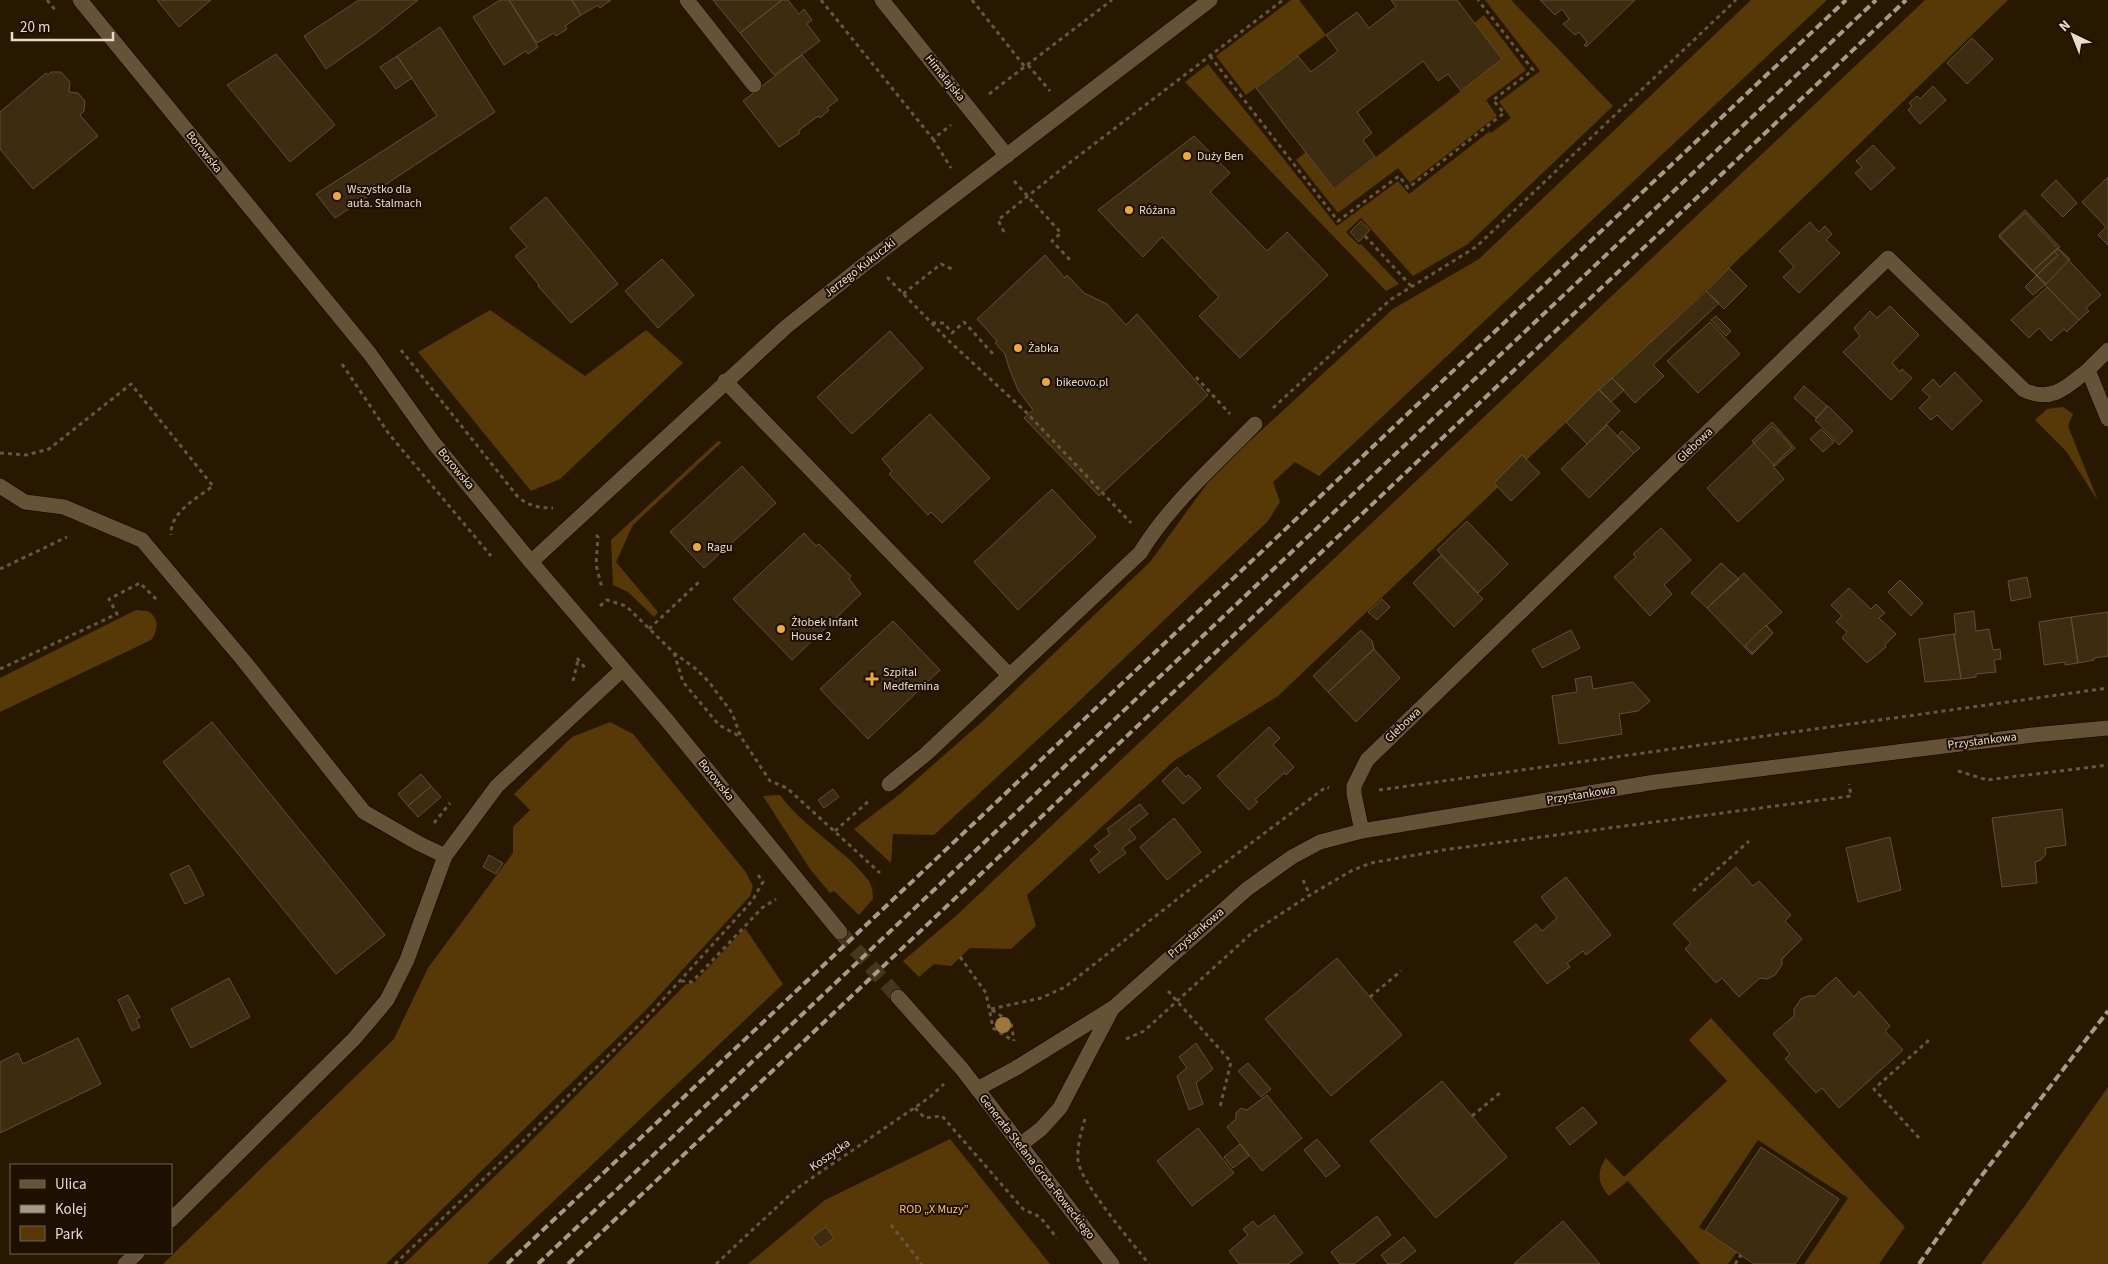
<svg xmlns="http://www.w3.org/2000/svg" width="2108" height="1264" font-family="'Source Sans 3',sans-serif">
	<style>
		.green { fill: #563907 }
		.building { fill: #3e2c10; stroke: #634e33 }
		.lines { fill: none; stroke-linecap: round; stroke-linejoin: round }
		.tertiary-tunnel { stroke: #46351f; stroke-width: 15; stroke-dasharray: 15 8; stroke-linecap: butt }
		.service-casing { stroke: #110300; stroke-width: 16 }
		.minor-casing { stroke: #110300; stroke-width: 16 }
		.tertiary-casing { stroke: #110300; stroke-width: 16 }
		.path { stroke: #665741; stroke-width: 3; stroke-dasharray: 4 4; stroke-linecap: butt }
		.service { stroke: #665236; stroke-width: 15 }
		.minor { stroke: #665236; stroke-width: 15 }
		.tertiary { stroke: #665236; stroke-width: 15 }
		.rail { stroke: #a79a87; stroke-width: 4; stroke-dasharray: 8 4; stroke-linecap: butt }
		.tree { fill: #9e763b }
		.poi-dot { fill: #eda83b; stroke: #1d1000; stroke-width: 2 }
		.labels { text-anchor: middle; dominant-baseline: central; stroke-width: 4; stroke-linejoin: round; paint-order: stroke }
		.street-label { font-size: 12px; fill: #e7dccc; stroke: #1d1000 }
		.poi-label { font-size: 12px; fill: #e7dccc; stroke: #1d1000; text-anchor: start }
		.park-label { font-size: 12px; fill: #fdc26c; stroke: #1d1000 }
	</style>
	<rect width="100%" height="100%" fill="#291800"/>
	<path class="green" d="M1291 0H1299L1326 35 1246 95 1216 56Z
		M1485 0H1511L1613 106 1468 244 1413 276 1361 218 1346 232 1359 245 1361 244 1399 284 1386 291 1185 82 1208 64 1337 226 1398 181 1409 194 1490 131 1491 133 1511 118 1499 102 1540 71Z
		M1751 0H1827L1319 476 1295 462 1273 482 1280 502 1268 521 1073 707 934 835 893 834 891 863 854 829 900 794 984 720 1150 562 1214 474 1393 309 1479 259Z
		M1925 0H2008L1824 178 1278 696 1175 760 1027 895 1036 926 1011 949 970 948 951 966 934 964 919 977 903 961 957 915Z
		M1484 15 1526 70 1486 100 1497 116 1410 183 1398 168 1338 213 1296 160 1306 152 1335 189 1502 59 1474 23Z
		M490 310 585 376 646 330 683 363 560 479 531 491 418 352Z
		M2063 407 2073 414 2068 426 2098 501 2066 451 2035 420 2047 409Z
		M718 441 722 442 633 525 616 562 658 612 654 617 628 592 613 585 611 540Z
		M136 610 148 611C159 618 159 630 151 640L0 712V678Z
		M610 722 633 734 745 871 753 886 750 896 644 1012 386 1264H163L394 1039 428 968 513 853V827L530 810 514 794 572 737Z
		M780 795C805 829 845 849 869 881 872 885 873 894 873 899L859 915 834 891 830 893 810 869 763 796Z
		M745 928 783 984 487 1264H404L525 1147 686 984 694 983Z
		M1711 1018 1905 1227 1879 1264H1804L1848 1198 1758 1140 1699 1227 1737 1252 1728 1264H1700L1628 1181 1609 1196C1598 1184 1596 1172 1606 1158L1624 1177 1727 1081 1689 1040Z
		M2108 1087V1264H1981L2024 1207Z
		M950 1139 1050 1264H748L825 1200Z"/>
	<path class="building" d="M157 0H211L179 27Z
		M359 0H418L374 35 326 69 304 36Z
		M500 0H509L538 47 528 54 526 51 504 65 473 17Z
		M509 0H572L581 15 565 26 567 29 556 36 554 33 537 43Z
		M572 0H611L600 8 598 5 581 15Z
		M713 0H782L740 33Z
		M782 0H788L799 14 804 9 812 20 807 24 820 41 774 75 740 33Z
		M1391 0H1457L1502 59 1461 91 1448 74 1438 81 1423 61 1357 112 1372 133 1363 140 1375 157 1334 189 1256 88 1298 56 1311 72 1338 51 1326 35 1357 12 1369 28 1396 7Z
		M1540 0H1635L1586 47 1584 45 1587 42 1579 32 1575 35 1563 24 1569 19 1562 9 1555 15Z
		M440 27 495 112 335 218 316 194 437 116 397 56Z
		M1972 38 1993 59 1967 84 1947 63Z
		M276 54 335 125 290 162 227 85Z
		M802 55 838 100 827 108 829 110 820 118 818 116 798 131 800 133 779 147 743 101Z
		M397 56 412 78 396 89 380 67Z
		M51 72H61L70 82 69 92 78 93 85 101 84 111 80 115 98 136 33 189 0 149V112L46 73 48 75Z
		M1933 86 1946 100 1920 124 1908 110 1912 106 1909 103 1917 96 1920 99Z
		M1194 136 1230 173 1210 192 1267 251 1287 232 1328 275 1240 358 1199 316 1219 297 1162 237 1143 257 1098 210Z
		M1873 145 1895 168 1871 190 1855 173 1862 167 1856 161Z
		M2108 177V245L2098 235 2106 227 2082 202Z
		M2056 180 2077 203 2063 217 2041 195Z
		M546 197 618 284 571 323 538 286 539 285 515 256 527 247 510 228Z
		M2025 210 2060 247 2033 271 1999 235Z
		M2025 213 2101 295 2086 308 2089 311 2079 320 1999 237Z
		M1361 221 1370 230 1359 242 1350 232Z
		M1810 222 1819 232 1825 226 1832 234 1826 240 1840 253 1799 293 1783 277 1794 267 1779 251Z
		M2058 248 2070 259 2046 284 2037 275 2058 255 2054 251Z
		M2054 251 2058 255 2037 275 2033 271Z
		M1045 255 1065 278 1067 275 1084 293 1107 304 1126 325 1137 314 1208 395 1099 496 1024 418 1033 410 1018 390 1009 368 1005 354 995 343 997 341 977 319Z
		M662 259 694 295 658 328 625 291Z
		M1729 268 1747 286 1724 309 1706 291Z
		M2037 275 2046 284 2033 295 2025 287Z
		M2047 287 2079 320 2067 332 2064 329 2051 341 2039 328 2029 338 2011 320Z
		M1706 291 1719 303 1653 365 1664 376 1635 403 1612 378Z
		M1890 306 1919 335 1892 363 1900 372 1902 369 1912 378 1891 400 1843 352 1860 336 1854 328 1870 311 1877 318Z
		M1716 316 1731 331 1726 336 1711 320Z
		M1710 322 1740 354 1698 393 1667 361Z
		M890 331 923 368 852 434 817 397Z
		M1955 372 1982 401 1952 430 1937 415 1931 420 1919 408 1930 397 1922 390 1933 379 1940 387Z
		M1612 378 1624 390 1611 402 1599 390Z
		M1804 386 1827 406 1816 418 1794 398Z
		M1599 389 1620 411 1587 444 1566 422Z
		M1828 406 1853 431 1839 445 1815 420Z
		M930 414 990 478 942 523 931 512 928 515 889 474 892 471 882 459Z
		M1772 422 1795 448 1775 466 1752 441Z
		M1607 425 1634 453 1589 498 1561 469Z
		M1772 426 1792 447 1773 466 1784 479 1738 522 1707 488Z
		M1821 429 1834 442 1823 452 1810 439Z
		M1622 431 1640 448 1634 453 1617 436Z
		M1522 455 1540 473 1511 501 1494 483Z
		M742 466 776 503 704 568 670 532Z
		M1052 489 1096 537 1018 610 974 562Z
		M1467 521 1508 564 1478 593 1437 550Z
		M1661 528 1691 560 1664 585 1672 594 1650 616 1614 577 1636 557 1633 554Z
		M804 533 816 546 819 544 851 576 849 579 861 594 792 660 733 599Z
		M1441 555 1483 599 1454 627 1413 583Z
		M1721 563 1739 579 1707 608 1691 593Z
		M1744 573 1782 612 1766 626 1773 633 1752 655 1707 608Z
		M2027 577 2031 597 2011 601 2008 581Z
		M1900 580 1923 603 1911 616 1888 592Z
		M1849 588 1871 609 1876 604 1885 613 1879 618 1896 634 1885 645 1886 647 1867 663 1842 638 1847 632 1836 622 1842 616 1831 605Z
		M1382 599 1390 607 1377 620 1368 612Z
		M1974 611 1976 631 1989 629 1993 650 2000 649 2001 659 1994 660 1996 672 1976 674V677L1961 679 1954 634H1956L1954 614Z
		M2108 612V656L2094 658V660L2078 663 2071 617Z
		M2071 617 2078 663 2065 665V662L2044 665 2039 622Z
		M893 621 940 670 868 739 820 689Z
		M1766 625 1773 633 1752 653 1745 646Z
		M1361 630 1372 641 1374 649 1328 692 1313 676Z
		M1571 630 1580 648 1542 668 1532 650Z
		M1954 634 1961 679 1925 682 1919 639Z
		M1374 649 1400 678 1356 722 1328 692Z
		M1591 676 1593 689 1633 682 1650 701 1638 711 1619 714 1622 734 1559 744 1552 696 1577 692 1575 679Z
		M212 722 385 935 336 974 163 762Z
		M1269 727 1280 738 1273 745 1294 767 1286 775 1284 773 1255 800 1258 802 1249 810 1217 776Z
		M1177 767 1186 777 1188 775 1192 778 1201 788 1183 804 1162 781Z
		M421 774 431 786 408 806 398 794Z
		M431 786 441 797 418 817 408 806Z
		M833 789 839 797 824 808 818 800Z
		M1140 804 1148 814 1129 829 1136 838 1122 848 1126 853 1099 873 1090 860 1100 852 1094 846 1110 834 1107 829Z
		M2062 809 2066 845 2045 848 2046 854 2041 860 2035 862 2037 883 2002 887 1992 818Z
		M1174 818 1201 852 1167 880 1140 847Z
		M1890 837 1901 890 1858 902 1846 848Z
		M489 855 503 863 496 874 483 867Z
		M189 865 204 895 185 904 170 874Z
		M1736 867 1753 886 1759 881 1791 915 1785 921 1802 939 1782 959V965L1775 975 1767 979 1760 978 1739 997 1722 978 1716 983 1685 949 1691 943 1673 924Z
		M1566 877 1611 935 1586 955 1583 951 1567 963 1570 967 1547 984 1514 942 1536 924 1542 931 1557 918 1541 897Z
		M1337 958 1402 1035 1331 1096 1265 1019Z
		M1836 977 1854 997 1859 991 1890 1026 1885 1031 1903 1050 1839 1108 1822 1088 1816 1093 1785 1059 1790 1054 1773 1034 1794 1016V1009L1801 999 1808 996H1815Z
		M229 978 250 1017 191 1048 171 1009Z
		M128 995 140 1017 136 1019 140 1027 132 1031 118 1000Z
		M78 1038 101 1084 0 1133V1062L18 1053 23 1064Z
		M1196 1043 1213 1069 1196 1083 1203 1104 1189 1110 1177 1076 1187 1068 1179 1057Z
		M1248 1063 1271 1089 1261 1097 1238 1071Z
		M1442 1081 1507 1157 1436 1218 1370 1141Z
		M1267 1095 1302 1138 1262 1171 1227 1127 1236 1119V1113L1241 1108 1247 1110Z
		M1583 1107 1597 1123 1570 1145 1556 1128Z
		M1198 1128 1234 1173 1192 1206 1157 1161Z
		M1317 1139 1340 1166 1326 1177 1304 1150Z
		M1240 1144 1249 1156 1233 1168 1224 1157Z
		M1761 1147 1839 1199 1795 1264H1754L1705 1231Z
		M1274 1215 1303 1253 1288 1264H1239L1229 1251 1248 1235 1243 1229 1253 1221 1258 1227Z
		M1377 1216 1391 1235 1354 1264H1340L1331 1252Z
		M1563 1221 1600 1264H1514L1517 1261Z
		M826 1227 834 1238 820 1248 812 1237Z
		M1404 1237 1416 1251 1399 1264H1388L1381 1255Z"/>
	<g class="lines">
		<path class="tertiary-tunnel" d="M840 932 898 997"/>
		<g class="service-casing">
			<path id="service" d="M687 0 754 85
				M0 486 25 502 64 507 142 540 244 661 364 812 418 843 445 856
				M171 1220 354 1039 387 1000 407 960 445 856 497 786 623 669
				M125 1264 137 1253"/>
		</g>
		<g class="minor-casing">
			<path id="minor" d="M882 0 1007 156
				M2108 350 2088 370 2108 419
				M725 381 1009 675
				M531 562 786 327 871 259 1210 0
				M889 784 926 754 1140 553C1170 504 1215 465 1255 424
				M1362 831 1354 794V786L1367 760 1888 258 2024 390C2052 403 2067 387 2088 370
				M977 1089 1016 1068 1113 1008 1247 889 1292 857 1320 842 1362 831 1655 782 2033 735 2108 728
				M1020 1145 1041 1129 1060 1108 1112 1009"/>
		</g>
		<g class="tertiary-casing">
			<path id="tertiary" d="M80 0 370 354 433 442 531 562 665 718 840 932
				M898 997 962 1069 1112 1264"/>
		</g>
		<path class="path" d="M47 0 56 11
			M821 0 933 139 951 125
			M972 0 1025 67
			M1210 56 1338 221 1399 176 1408 188 1504 113 1493 100 1533 70 1478 0
			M1028 65 1050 91
			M989 94 1112 0
			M933 139 951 168
			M1014 181 1061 233 1052 241 1070 260
			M1004 232 998 220 1068 164 1283 0
			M1365 236 1412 287
			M887 277 949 341 1026 412 1131 523
			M903 294 941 264 954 270
			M932 323H944L952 333 964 322 993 354
			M401 350 518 497C529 506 539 508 553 508
			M342 364 389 434 491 556
			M1196 377 1230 414
			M1273 408 1390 300 1476 247 1736 0
			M0 453 26 455 49 449 131 384 213 486C196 499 170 512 171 535
			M596 535 598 537 596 565 602 588
			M0 569 67 537
			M600 606 607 600 626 606 674 653 696 669 709 682 732 713 741 737 770 781 787 788 880 873
			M649 629 700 581
			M674 653 683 682 719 725 741 737
			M577 658 586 669
			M0 669 117 614 109 599 140 583 157 600
			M573 681 578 660
			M1958 771 1987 780 2108 765
			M1379 790 2108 688
			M434 823 450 803
			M835 831 871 799
			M1303 880 1310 895
			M1693 891 1749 841
			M960 957 986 993 993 1028 1012 1040
			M681 981 692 982 762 908 776 899
			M1168 991 1231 1062 1220 1107
			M1370 997 1401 971
			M991 1009 1041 998 1065 987 1194 886 1326 787 1329 788
			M992 1010 1011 1022 1014 1041
			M1126 1039 1144 1031 1253 932 1310 895 1351 871 1371 863 1443 850 1851 796 1849 784
			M915 1108 925 1118 942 1116 1023 1209 1040 1217 1057 1238
			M1472 1116 1501 1092
			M1085 1119C1081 1131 1077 1148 1078 1160 1079 1181 1134 1245 1149 1264
			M1919 1138 1874 1089 1929 1040
			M891 1225 922 1264
			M395 1264 522 1142 648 1016 752 901 763 882 758 875
			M716 1264 796 1189 930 1097 944 1084
			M1735 1264 1741 1255"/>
		<use href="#service" class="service"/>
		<use href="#minor" class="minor"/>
		<use href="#tertiary" class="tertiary"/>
		<path class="rail" d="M507 1264 1846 0
			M538 1264 1876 0
			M568 1264 1906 0
			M1919 1264 1976 1183 2108 1011"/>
	</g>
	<circle class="tree" cx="1003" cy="1025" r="8"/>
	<g class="poi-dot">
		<circle cx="1187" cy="156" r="5"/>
		<circle cx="337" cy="196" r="5"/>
		<circle cx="1129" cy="210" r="5"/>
		<circle cx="1018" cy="348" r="5"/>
		<circle cx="1046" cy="382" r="5"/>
		<circle cx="697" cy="547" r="5"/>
		<circle cx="781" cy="629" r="5"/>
		<path d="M869.5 671.5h5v5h5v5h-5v5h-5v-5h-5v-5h5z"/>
	</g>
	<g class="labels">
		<g class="street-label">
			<text transform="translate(945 78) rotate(51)">Himalajska</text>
			<text transform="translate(204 152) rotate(51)">Borowska</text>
			<text transform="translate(860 268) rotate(-38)">Jerzego Kukuczki</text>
			<text transform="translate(1695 445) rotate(-44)">Glebowa</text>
			<text transform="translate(456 469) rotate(50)">Borowska</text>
			<text transform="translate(1403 725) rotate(-44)">Glebowa</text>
			<text transform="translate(1982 741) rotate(-7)">Przystankowa</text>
			<text transform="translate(716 780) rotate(51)">Borowska</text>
			<text transform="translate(1581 795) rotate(-9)">Przystankowa</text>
			<text transform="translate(1196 933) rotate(-41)">Przystankowa</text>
			<text transform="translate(830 1155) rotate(-35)">Koszycka</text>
			<text transform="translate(1037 1167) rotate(52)">Generała Stefana Grota-Roweckiego</text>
		</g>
		<g class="poi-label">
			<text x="1197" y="156">Duży Ben</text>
			<text x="347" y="189">Wszystko dla<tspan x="347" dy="14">auta. Stalmach</tspan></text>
			<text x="1139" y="210">Różana</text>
			<text x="1028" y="348">Żabka</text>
			<text x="1056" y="382">bikeovo.pl</text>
			<text x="707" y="547">Ragu</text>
			<text x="791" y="622">Żłobek Infant<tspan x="791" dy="14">House 2</tspan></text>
			<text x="883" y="672">Szpital<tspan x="883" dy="14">Medfemina</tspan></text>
		</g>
		<g class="park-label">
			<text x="934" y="1209">ROD „X Muzy”</text>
		</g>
	</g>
	<rect x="10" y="1164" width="162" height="90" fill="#1d1000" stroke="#6e6252"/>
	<rect x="20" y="1180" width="25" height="8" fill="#665236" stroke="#6e6252"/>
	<text x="55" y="1189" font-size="15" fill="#e7dccc">Ulica</text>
	<rect x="20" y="1205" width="25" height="8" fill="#a79a87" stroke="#6e6252"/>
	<text x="55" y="1214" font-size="15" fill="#e7dccc">Kolej</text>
	<rect x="20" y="1226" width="25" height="15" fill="#563907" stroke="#6e6252"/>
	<text x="55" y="1239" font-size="15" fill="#e7dccc">Park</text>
	<g transform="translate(2073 35) rotate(317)" stroke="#1d1000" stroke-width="4" paint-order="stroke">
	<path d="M0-4L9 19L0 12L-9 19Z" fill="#e7dccc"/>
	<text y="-8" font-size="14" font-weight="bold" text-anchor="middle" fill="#e7dccc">N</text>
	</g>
	<path d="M12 32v8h101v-8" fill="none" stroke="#e7dccc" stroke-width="2.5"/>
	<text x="20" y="32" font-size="15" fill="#e7dccc" stroke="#1d1000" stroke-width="4" paint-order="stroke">20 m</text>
</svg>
